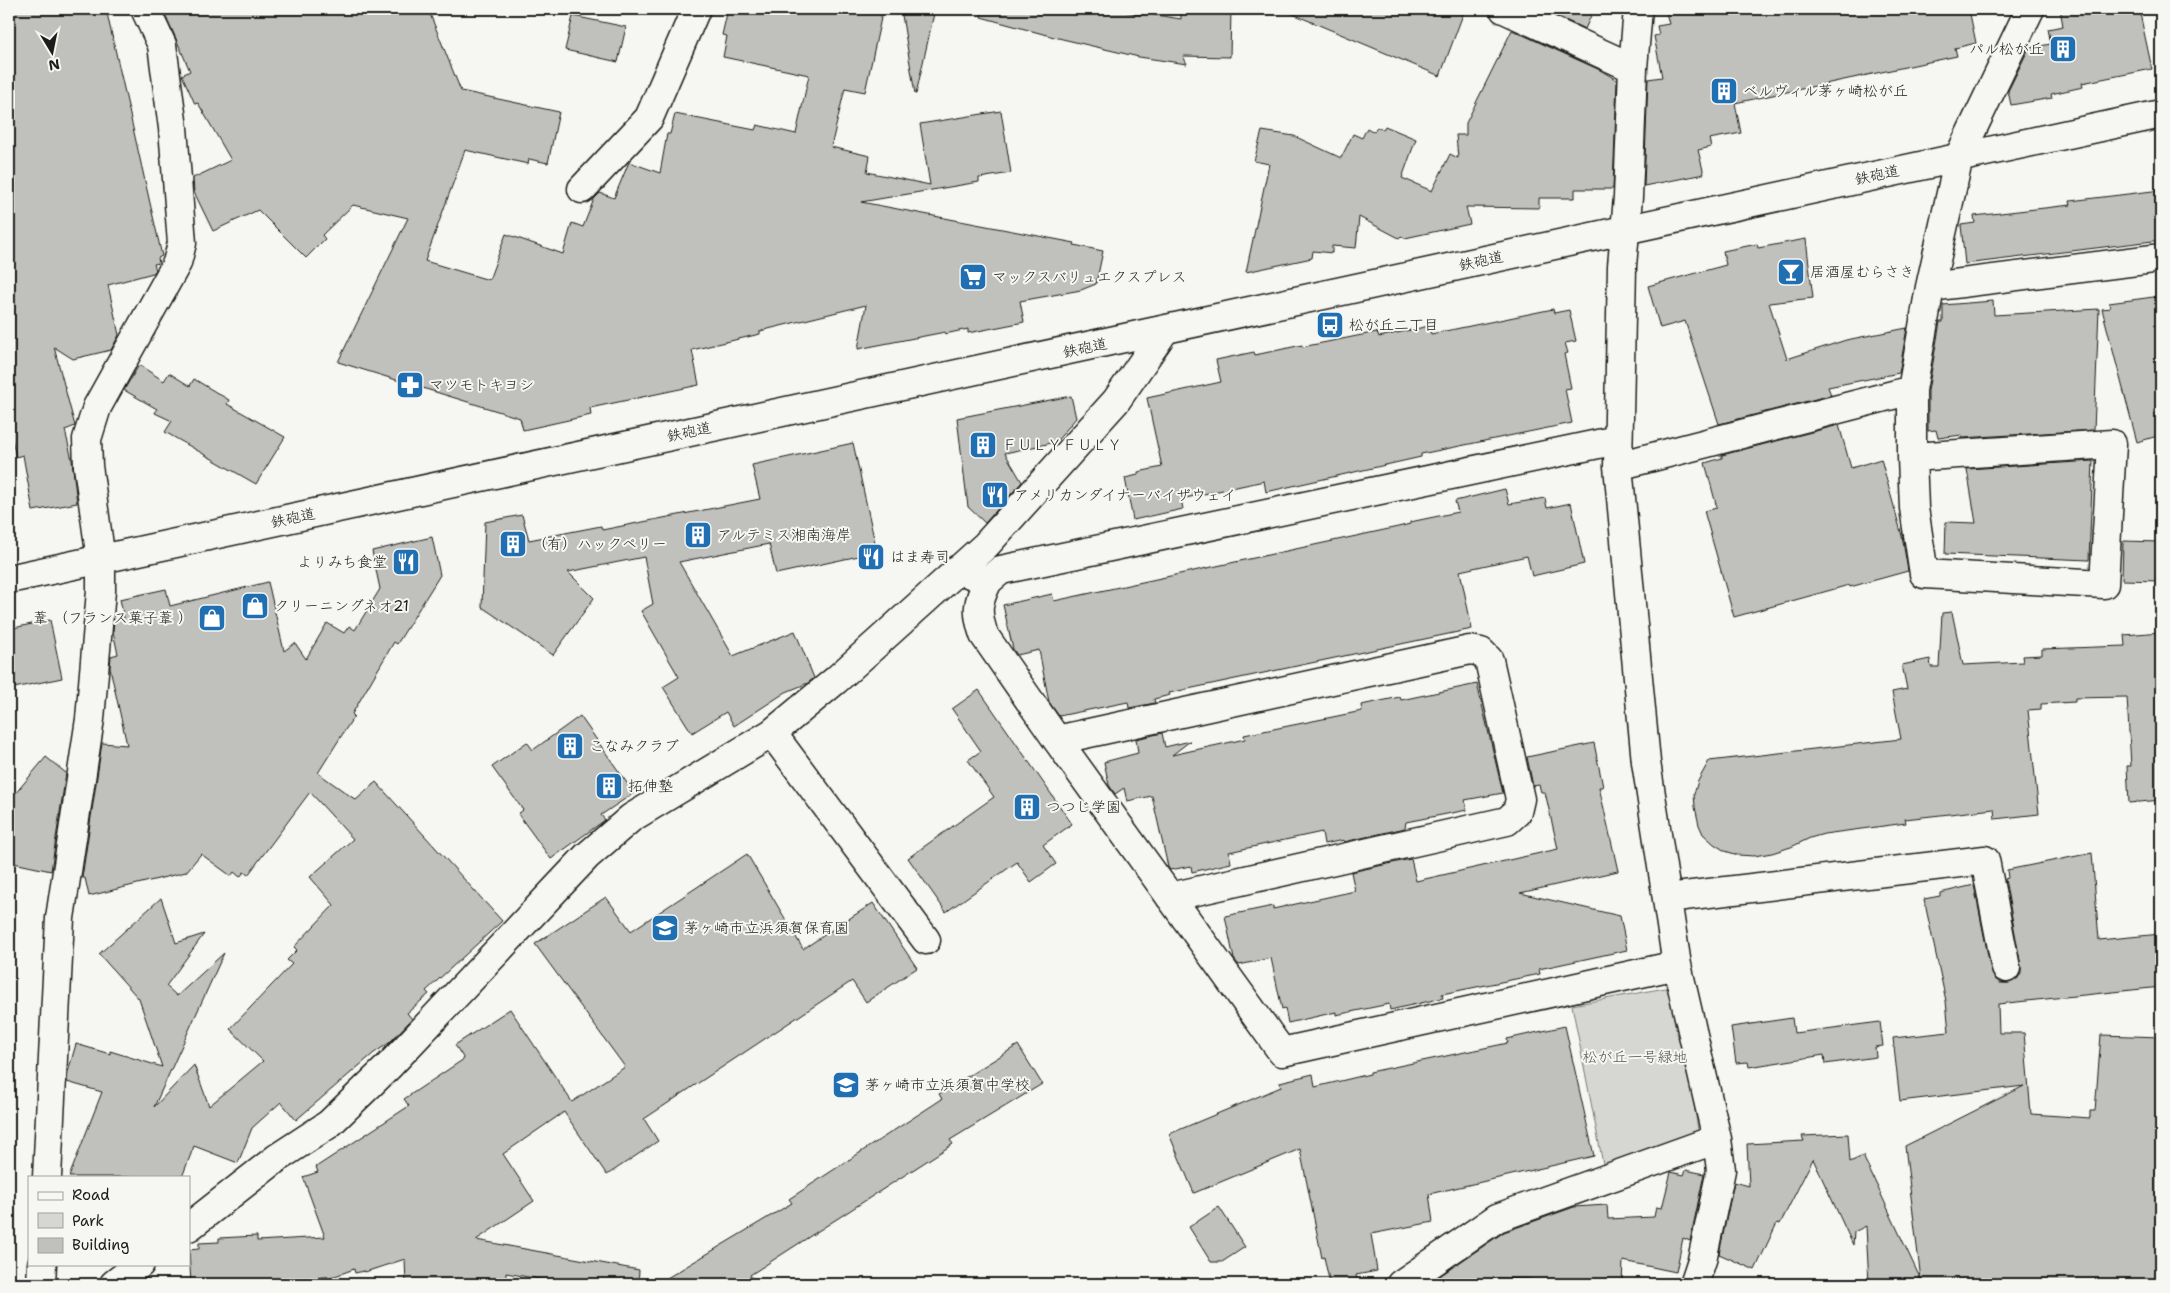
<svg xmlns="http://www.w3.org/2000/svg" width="2170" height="1293" font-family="'Shantell Sans','Klee One',sans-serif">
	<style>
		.park { fill: #d6d6d2; stroke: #797977 }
		.building { fill: #c0c0bd; stroke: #1c1c1c }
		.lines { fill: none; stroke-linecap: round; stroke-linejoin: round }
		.street-casing { stroke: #1c1c1c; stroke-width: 31 }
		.secondary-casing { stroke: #1c1c1c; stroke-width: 31 }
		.street { stroke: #f6f6f2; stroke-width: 28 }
		.secondary { stroke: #f6f6f2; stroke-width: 28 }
		.labels { text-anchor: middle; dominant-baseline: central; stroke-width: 4; stroke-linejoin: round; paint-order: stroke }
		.poi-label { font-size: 15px; fill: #1c1c1c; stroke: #f6f6f2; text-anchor: start }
		.street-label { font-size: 15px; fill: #1c1c1c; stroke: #f6f6f2 }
		.park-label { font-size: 15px; fill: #545453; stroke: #f6f6f2 }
	</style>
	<rect width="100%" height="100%" fill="#f6f6f2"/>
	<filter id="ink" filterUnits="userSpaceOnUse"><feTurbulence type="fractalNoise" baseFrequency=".02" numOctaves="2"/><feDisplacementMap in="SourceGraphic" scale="10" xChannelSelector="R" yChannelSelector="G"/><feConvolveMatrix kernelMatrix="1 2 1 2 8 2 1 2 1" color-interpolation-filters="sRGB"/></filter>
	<g filter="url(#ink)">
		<path class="park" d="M1676 986 1700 1143 1603 1164 1572 1005Z"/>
		<path class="building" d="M9 9H106L162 256 158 258 159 263 154 264 156 270 153 273 108 285 119 335 111 350 73 359 54 347 75 426 65 430 72 460 77 503 33 511 23 455 16 457 9 428Z
			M163 9H428L461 91 559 112 548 163 529 159 528 164 465 150 425 261 489 280 506 234 563 254 572 223 583 227 594 199 600 193 614 198 629 162 660 173 667 134H670L675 114 755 130 757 125 796 134 809 75 723 57 727 36 722 35 728 9H883L865 92 845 88 831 147 870 156 867 172 930 185 920 124 1001 111 1011 173 979 178V182L861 202 1075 243 1074 245 1103 251 1096 284 1081 290 1020 301 1024 322 968 333V329L945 334V332L858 349 866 305 760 331V334L692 350 699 385 590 408 591 415 523 430 520 418 338 362 408 218 353 205 322 235 325 239 306 258 258 210 213 231 194 192 193 178 231 160 198 103 195 104 182 75 190 71Z
			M901 9H935L916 94H915Z
			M982 9H1112L1142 15 1143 13 1181 19V9H1231L1230 57 1183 56 1187 64 1139 57 1054 37 981 17Z
			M1281 9H1465L1440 76Z
			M1541 9H1594L1585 29Z
			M1665 9H1969L1976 43 1955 48 1957 56 1735 103 1741 133 1709 139 1711 147 1698 150 1704 174 1644 186 1648 79 1662 77 1654 36 1659 35 1657 26 1669 24Z
			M2060 9H2139L2152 69 2082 83 2083 87 2051 94 2052 98 2011 105 2008 91 2029 48 2051 44 2048 29 2063 26Z
			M573 16 626 27 618 62 565 50Z
			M1512 30 1600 70 1617 80 1613 189H1575V198H1539V208L1466 207 1470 224 1405 238 1401 236 1399 238 1359 217 1356 248 1332 246V253L1313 251 1312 258 1246 272 1269 164 1254 161 1262 131 1294 136 1341 158 1353 134 1362 138 1367 128 1374 132 1377 127 1383 130 1385 126 1416 139 1402 178 1432 191 1450 154 1458 158 1456 135H1466V123Z
			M2161 190V240L1965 264 1961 225 1975 223 1974 216 2071 205 2070 201Z
			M1806 239 1813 298 1769 303 1787 359 1846 340 1907 328 1899 373 1828 387 1831 395 1719 424 1685 321 1660 328 1648 286 1726 265 1723 251 1757 244 1758 248Z
			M2161 296V435L2137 442 2102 309 2110 308 2109 303Z
			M1993 301 1994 315 2099 309 2094 430 1962 438V435L1938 438 1936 430 1928 431V391L1940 322H1943V305Z
			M1553 309 1554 313 1569 310 1576 341 1565 343 1568 353 1564 354 1571 388 1565 389 1572 423 1421 454V457L1266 492 1264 481 1181 499 1183 509 1133 520 1125 478 1138 475V472L1162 467 1147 398 1221 382 1216 360 1254 352 1255 355 1302 345V347L1377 332 1379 337 1429 326 1431 334Z
			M139 365 164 381 169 373 190 386 194 379 229 400 227 404 285 437 256 484 165 432 172 421 155 413 157 409 124 390Z
			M1071 396 1076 418 1056 442 1005 453 1022 482 985 523 968 507 957 418Z
			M1839 425 1851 468 1881 459 1902 536 1908 571 1850 587 1849 585 1734 617 1704 511 1717 508 1705 463 1722 458V455Z
			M853 443 877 552 776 574 769 544 679 562 733 656 795 631 814 678 808 683 786 692 734 726 726 712 692 733 663 687 679 677 641 611 653 604 644 557 568 572 594 598 553 655 482 607 485 522 522 515 529 540 601 526 602 530 760 499 752 465Z
			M2093 461 2089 560 1945 554 1946 522 1976 523 1967 469Z
			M1505 489 1509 504 1545 498 1547 508 1571 503 1584 564 1532 576 1527 556 1460 571 1472 629 1169 693 1170 695 1154 699 1155 703 1129 708 1128 702 1059 716 1049 702 1039 650 1017 655 1013 649 1003 605 1052 594 1054 601 1398 527 1410 524V522L1458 512 1455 501Z
			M432 537 440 575 397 644 394 642 352 714 354 716 318 773 356 800 376 782 502 921 426 991 429 994 407 1013 412 1019 389 1043 374 1053 296 1120 281 1102 252 1128 238 1163 194 1146 182 1177H69L102 1092 67 1082 68 1072 76 1044 110 1054V1051L162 1067 139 999 99 954 161 898 176 943 204 934 166 986 177 996 224 953 154 1107 194 1065 209 1106 263 1061 230 1029 292 964 287 960 297 950 294 947 334 905 310 877 353 839 310 792 248 875 244 872 240 877 234 872 231 876 201 854 186 872 89 896 85 878H82L102 743 127 745 110 668 111 656 118 654 113 632 114 620 124 618 120 599 166 589 170 606 268 582 284 651 295 643 306 659 327 623 344 633 349 626 355 630 380 589 372 551Z
			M2123 541 2161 542V581L2122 580Z
			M1952 612 1963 665 2023 662 2022 656 2042 655V649L2125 646 2124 635 2161 632V800L2129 803 2127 766H2131L2127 697 2075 698V702L2041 704V709L2028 710 2039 814 1995 819 1994 809 1905 819 1906 823 1824 834 1810 838 1791 847 1772 853 1754 856 1738 855 1725 851 1714 844 1703 834 1699 825 1695 807 1694 794 1698 781 1709 761 1901 739 1892 692 1907 689 1902 665 1930 659 1931 667H1939L1942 613Z
			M50 620 62 678 9 689V629Z
			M1477 684 1503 793 1465 800 1467 810 1406 822 1405 828 1344 842V840L1324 844 1322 832 1229 852 1231 863 1192 872 1191 866 1170 870 1168 867 1152 796 1127 801 1124 788 1115 794 1109 785 1104 762 1138 753 1136 739 1162 733 1165 747 1190 741 1172 755 1245 739 1244 735 1362 711 1361 705 1400 697 1401 700Z
			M979 690 1072 824 1043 845 1056 864 1031 882 1017 862 946 912 908 858 994 797 968 760 981 751 952 709Z
			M580 716 634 793 601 815 605 820 551 859 518 814 523 810 492 767 527 742 533 750Z
			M1594 743 1603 787H1599L1618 871 1520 893 1620 916 1627 950 1539 969 1540 974 1442 994 1443 998 1390 1010 1389 1004 1336 1015V1012L1288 1023 1285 1008 1282 1009 1271 958 1239 965 1234 959 1225 916 1273 906V909L1355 891 1351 872 1411 859 1416 881 1558 849 1545 792H1541L1539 785 1533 786 1527 757Z
			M46 757 66 773 51 871 9 862V801Z
			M2092 853 2099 940 2161 934V987L1998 1004 1999 1033H2024L2031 1114 2090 1118V1111H2095L2101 1035 2161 1037V1284L1956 1283 1869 1284 1866 1226 1854 1232 1853 1245 1813 1159 1780 1224 1777 1223 1755 1270 1719 1254 1734 1182 1749 1186 1747 1144 1804 1141 1802 1136 1848 1134 1850 1162 1863 1156 1921 1280 1905 1146 2024 1086 1900 1101 1893 1038 1949 1032 1946 1001 1924 899 1940 896V893L1974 885 1991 971 1995 979 2000 983H2009L2017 979 2021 974V966L2005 879 2008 878 2007 870Z
			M747 854 803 949 873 903 917 968 866 1002 852 981 644 1119 658 1141 607 1175 564 1112 503 1154 534 1201 476 1240 639 1270 638 1284H567L506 1273V1284H406L405 1259 365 1272 364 1271 355 1273 354 1269 335 1276 280 1281 191 1284 189 1250 199 1249V1243L219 1242V1238L257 1236V1241L325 1237 303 1177 318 1172 316 1167 409 1106 404 1099 464 1059 455 1045 510 1009 572 1102 625 1067 535 944 606 897 631 931Z
			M1792 1018 1794 1033 1880 1022 1883 1046 1875 1047 1876 1057 1825 1064 1824 1055 1749 1067 1748 1062 1736 1063 1731 1027Z
			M1565 1026 1594 1156 1429 1194 1433 1222 1371 1234 1377 1271 1356 1275 1358 1284H1330L1324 1257 1322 1258 1300 1149 1194 1193 1169 1134 1281 1087 1280 1082 1313 1074 1315 1087 1370 1074V1072L1508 1043 1507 1039Z
			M1018 1045 1042 1084 950 1140 953 1144 750 1275 755 1284H657L792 1203 789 1199 942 1099 939 1094Z
			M1686 1170 1704 1174 1690 1241 1683 1238 1676 1272 1623 1261 1622 1284H1530V1279L1497 1278 1488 1284H1428L1504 1232 1574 1207 1607 1205 1608 1219 1654 1217 1656 1207 1662 1208 1671 1172 1684 1175Z
			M1219 1207 1245 1247 1222 1262H1211L1189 1227Z"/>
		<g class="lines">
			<g class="street-casing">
				<path id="street" d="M1504 9 1633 68
					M1638 9 1633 68 1628 197 1622 266 1618 466 1646 762 1677 965 1717 1139 1721 1170 1702 1260 1694 1284
					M582 189 649 118 696 9
					M1930 287 2161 258
					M2112 444 2104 584 1924 574 1914 508 1912 457Z
					M1912 457V390
					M1618 466 1912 390 1930 287 1959 157 2030 9
					M958 569 988 581C977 603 976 612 984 635L1057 740 1282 1052 1677 965
					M988 581 1001 570 1617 440
					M772 733 926 940
					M1057 740 1470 650 1481 652 1489 660 1520 799 1517 812 1507 821 1170 897
					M1667 898 1985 860 2006 968
					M47 1177 60 918 90 719 101 591V560L88 466 87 439 97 407 177 263 182 243 173 128 162 45 145 9
					M189 1227 277 1158 329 1124 389 1066 587 856 631 818 772 733 836 680 986 545 1116 401 1164 331
					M41 1284 42 1264
					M114 1284 140 1264
					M1401 1284 1497 1218 1717 1139"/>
			</g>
			<g class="secondary-casing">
				<path id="secondary" d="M9 579 2161 114"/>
			</g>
			<use href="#street" class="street"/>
			<use href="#secondary" class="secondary"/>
		</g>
	</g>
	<defs>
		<g id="building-square" transform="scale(1.4375)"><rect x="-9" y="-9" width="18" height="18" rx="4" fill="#1f6fb2" stroke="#f6f6f2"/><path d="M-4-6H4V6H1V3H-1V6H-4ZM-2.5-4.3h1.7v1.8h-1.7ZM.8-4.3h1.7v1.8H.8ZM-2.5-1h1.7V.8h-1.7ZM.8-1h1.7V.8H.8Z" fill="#fff"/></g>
		<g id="bar-square" transform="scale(1.4375)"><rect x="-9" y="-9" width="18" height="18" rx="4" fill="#1f6fb2" stroke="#f6f6f2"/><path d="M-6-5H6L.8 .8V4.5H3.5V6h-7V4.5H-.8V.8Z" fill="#fff"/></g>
		<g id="supermarket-square" transform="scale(1.4375)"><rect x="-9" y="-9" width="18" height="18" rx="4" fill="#1f6fb2" stroke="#f6f6f2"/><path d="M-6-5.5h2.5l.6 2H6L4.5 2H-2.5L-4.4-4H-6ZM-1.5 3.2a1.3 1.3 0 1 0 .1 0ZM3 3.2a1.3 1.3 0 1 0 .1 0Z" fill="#fff"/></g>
		<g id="bus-square" transform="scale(1.4375)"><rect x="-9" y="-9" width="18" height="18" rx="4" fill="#1f6fb2" stroke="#f6f6f2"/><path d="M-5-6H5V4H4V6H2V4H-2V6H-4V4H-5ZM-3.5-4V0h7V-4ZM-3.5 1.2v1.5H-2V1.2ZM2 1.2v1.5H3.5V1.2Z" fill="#fff"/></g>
		<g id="pharmacy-square" transform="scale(1.4375)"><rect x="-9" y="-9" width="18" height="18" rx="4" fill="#1f6fb2" stroke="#f6f6f2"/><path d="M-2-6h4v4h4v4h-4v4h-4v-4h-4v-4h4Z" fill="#fff"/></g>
		<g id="restaurant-square" transform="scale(1.4375)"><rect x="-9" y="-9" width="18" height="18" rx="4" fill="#1f6fb2" stroke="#f6f6f2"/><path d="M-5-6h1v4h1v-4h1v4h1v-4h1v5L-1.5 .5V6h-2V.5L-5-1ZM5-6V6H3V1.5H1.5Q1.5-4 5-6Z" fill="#fff"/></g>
		<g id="shop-square" transform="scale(1.4375)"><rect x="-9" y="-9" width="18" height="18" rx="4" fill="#1f6fb2" stroke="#f6f6f2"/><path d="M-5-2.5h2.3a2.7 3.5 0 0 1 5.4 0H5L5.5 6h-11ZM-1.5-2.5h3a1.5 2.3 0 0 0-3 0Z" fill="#fff"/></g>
		<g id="school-square" transform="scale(1.4375)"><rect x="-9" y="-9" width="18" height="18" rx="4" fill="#1f6fb2" stroke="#f6f6f2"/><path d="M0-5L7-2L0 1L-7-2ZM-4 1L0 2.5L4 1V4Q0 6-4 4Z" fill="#fff"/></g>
	</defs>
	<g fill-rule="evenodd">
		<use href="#building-square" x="2063" y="49"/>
		<use href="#building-square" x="1724" y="91"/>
		<use href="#bar-square" x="1791" y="272"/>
		<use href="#supermarket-square" x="973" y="277"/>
		<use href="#bus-square" x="1330" y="325"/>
		<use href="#pharmacy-square" x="410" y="385"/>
		<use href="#building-square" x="983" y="445"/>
		<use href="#restaurant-square" x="995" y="495"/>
		<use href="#building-square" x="698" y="535"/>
		<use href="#building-square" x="513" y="544"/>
		<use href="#restaurant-square" x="871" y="557"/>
		<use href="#restaurant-square" x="406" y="562"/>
		<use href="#shop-square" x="255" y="606"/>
		<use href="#shop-square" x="212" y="618"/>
		<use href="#building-square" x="570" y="746"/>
		<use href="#building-square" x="609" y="786"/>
		<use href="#building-square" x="1027" y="807"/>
		<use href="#school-square" x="665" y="928"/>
		<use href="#school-square" x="846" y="1085"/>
	</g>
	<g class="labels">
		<g class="poi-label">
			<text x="2044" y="49" text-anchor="end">パル松が丘</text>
			<text x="1743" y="91">ベルヴィル茅ヶ崎松が丘</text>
			<text x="1810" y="272">居酒屋むらさき</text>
			<text x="992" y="277">マックスバリュエクスプレス</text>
			<text x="1349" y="325">松が丘二丁目</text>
			<text x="429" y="385">マツモトキヨシ</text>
			<text x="1002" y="445">ＦＵＬＹＦＵＬＹ</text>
			<text x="1014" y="495">アメリカンダイナーバイザウェイ</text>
			<text x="717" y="535">アルテミス湘南海岸</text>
			<text x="532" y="544">（有）ハックペリー</text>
			<text x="890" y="557">はま寿司</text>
			<text x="387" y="562" text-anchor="end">よりみち食堂</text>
			<text x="274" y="606">クリーニングネオ21</text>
			<text x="193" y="618" text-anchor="end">葦 （フランス菓子葦 ）</text>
			<text x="589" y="746">こなみクラブ</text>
			<text x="628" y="786">拓伸塾</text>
			<text x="1046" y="807">つつじ学園</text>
			<text x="684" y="928">茅ヶ崎市立浜須賀保育園</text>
			<text x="865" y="1085">茅ヶ崎市立浜須賀中学校</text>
		</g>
		<g class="street-label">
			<text transform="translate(1877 175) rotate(-12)">鉄砲道</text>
			<text transform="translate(1481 261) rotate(-12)">鉄砲道</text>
			<text transform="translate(1085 348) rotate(-12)">鉄砲道</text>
			<text transform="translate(689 432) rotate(-12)">鉄砲道</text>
			<text transform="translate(293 518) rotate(-12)">鉄砲道</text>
		</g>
		<g class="park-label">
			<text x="1635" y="1057">松が丘一号緑地</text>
		</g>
	</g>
	<rect width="2170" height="1293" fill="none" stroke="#f6f6f2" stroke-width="30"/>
	<rect x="15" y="15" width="2140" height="1263" fill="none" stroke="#1c1c1c" stroke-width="2" filter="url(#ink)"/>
	<rect x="28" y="1176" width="162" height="90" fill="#f6f6f2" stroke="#9f9f9c"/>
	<rect x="38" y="1192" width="25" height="8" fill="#f6f6f2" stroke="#9f9f9c"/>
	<text x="72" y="1200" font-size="15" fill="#1c1c1c">Road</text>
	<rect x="38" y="1213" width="25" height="15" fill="#d6d6d2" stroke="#9f9f9c"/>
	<text x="72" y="1226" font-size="15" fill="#1c1c1c">Park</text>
	<rect x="38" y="1238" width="25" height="15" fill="#c0c0bd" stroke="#9f9f9c"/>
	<text x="72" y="1250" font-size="15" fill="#1c1c1c">Building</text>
	<g transform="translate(52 52) rotate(170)" stroke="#f6f6f2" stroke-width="4" paint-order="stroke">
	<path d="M0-4L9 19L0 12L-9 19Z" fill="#1c1c1c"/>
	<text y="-8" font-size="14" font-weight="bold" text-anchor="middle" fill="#1c1c1c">N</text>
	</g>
</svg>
